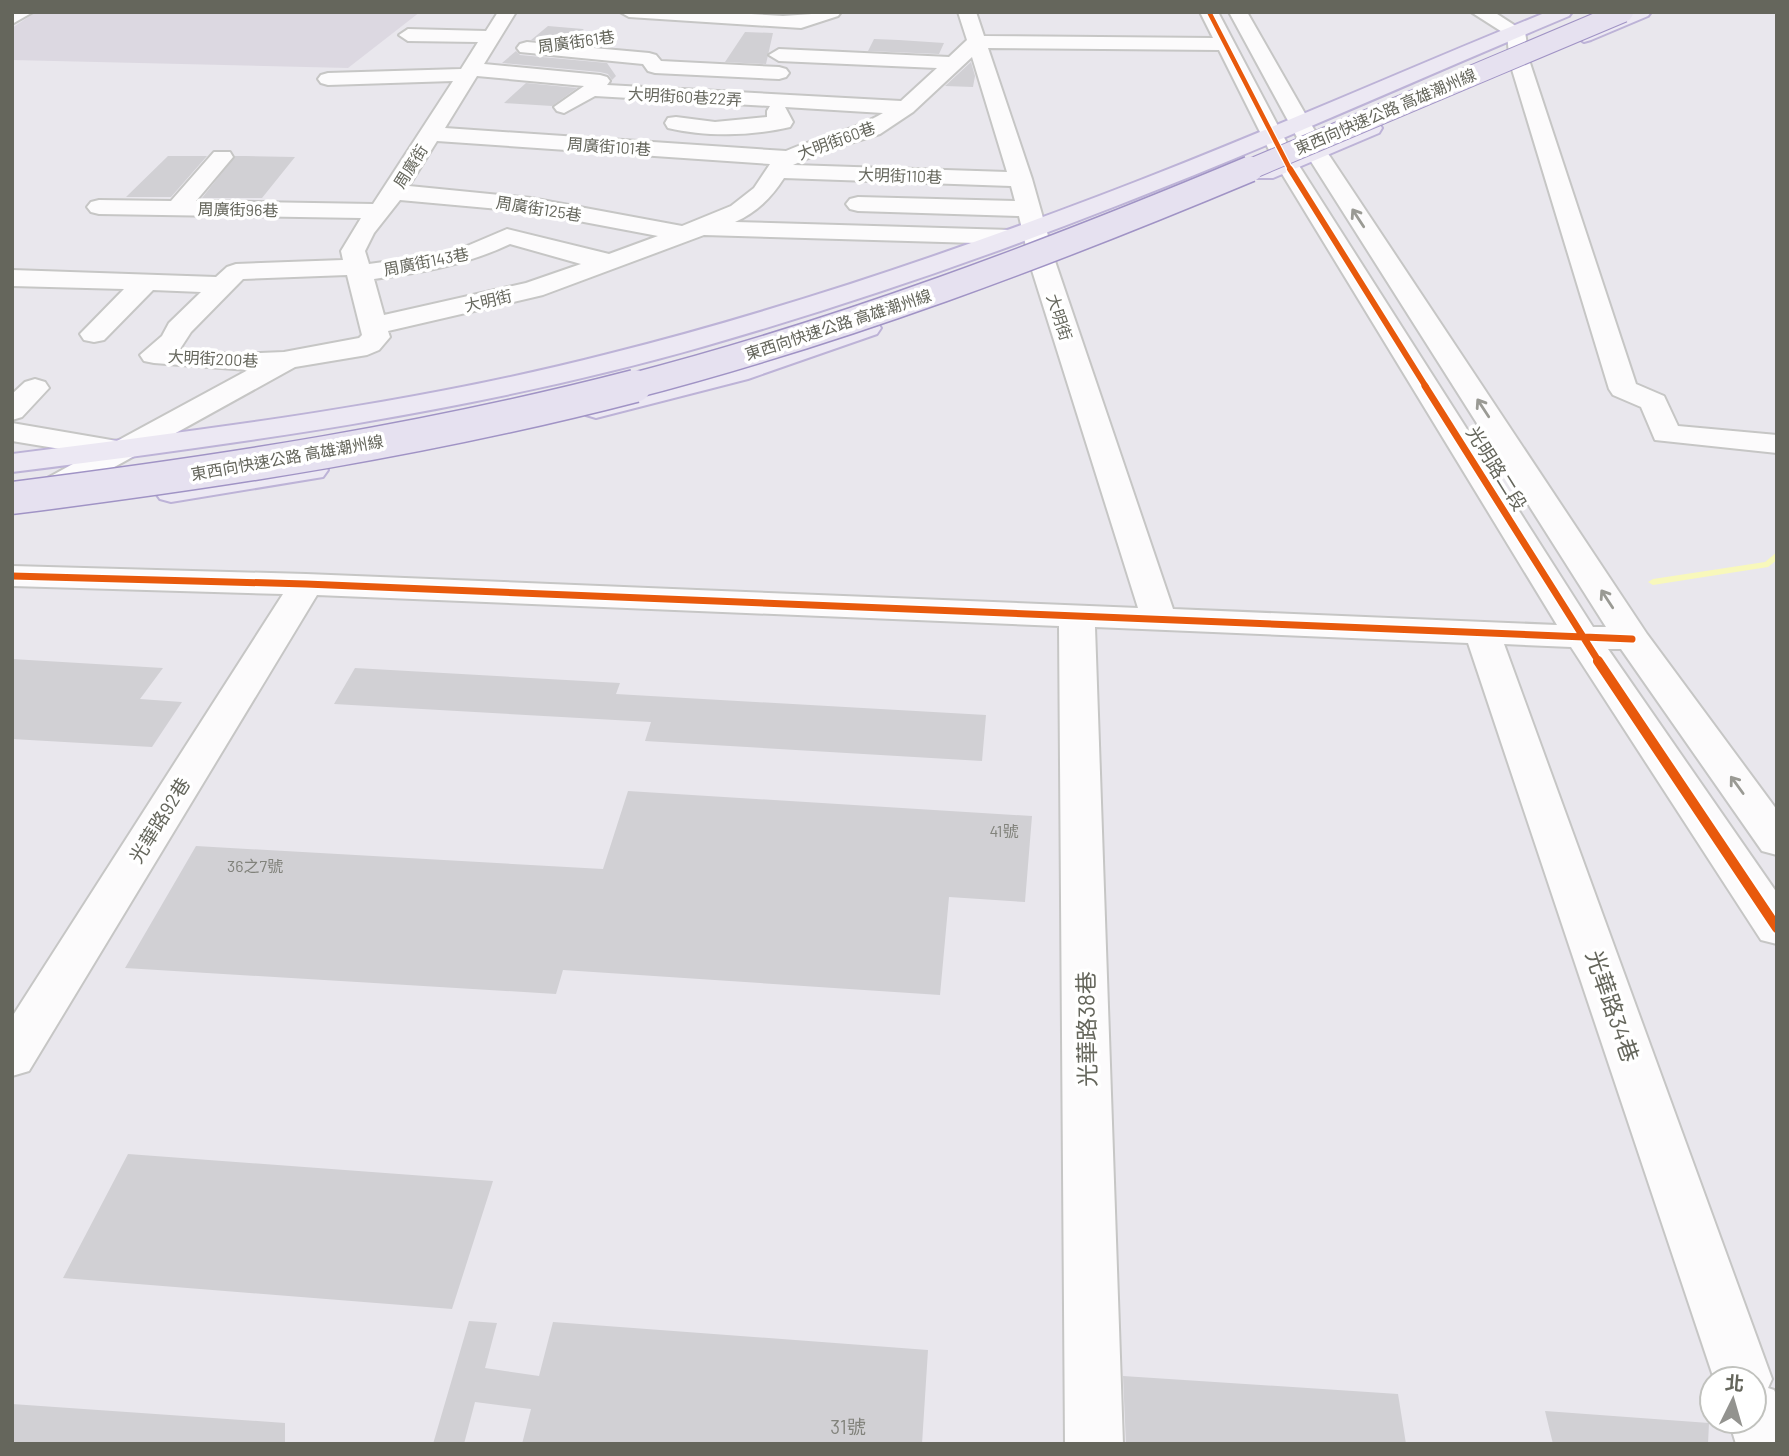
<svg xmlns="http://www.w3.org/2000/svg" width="1789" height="1456" font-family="Barlow,'Noto Sans TC',sans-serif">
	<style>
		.education { fill: #dcd8e1 }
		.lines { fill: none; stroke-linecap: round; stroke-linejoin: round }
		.stream { fill: #f8f8bb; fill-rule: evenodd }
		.building { fill: #d1d0d4 }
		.minor-casing { stroke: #c6c6c5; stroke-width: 4 }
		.major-casing { stroke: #bdb3d7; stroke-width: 4 }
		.minor { fill: #fcfbfc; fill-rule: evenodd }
		.major { fill: #ece8f3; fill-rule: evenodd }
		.highway-bridge-far2-casing { stroke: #a093c5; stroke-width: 22; stroke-linecap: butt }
		.highway-bridge-far1-casing { stroke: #a093c5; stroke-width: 28; stroke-linecap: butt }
		.highway-bridge-casing { stroke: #a093c5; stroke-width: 35; stroke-linecap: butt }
		.highway-bridge-far2 { stroke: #e6e1f0; stroke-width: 20 }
		.highway-bridge-far1 { stroke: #e6e1f0; stroke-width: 25 }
		.highway-bridge { stroke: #e6e1f0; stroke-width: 32 }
		.cycleway-far3-casing { stroke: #fff; stroke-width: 7 }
		.cycleway-far2-casing { stroke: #fff; stroke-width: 9 }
		.cycleway-far1-casing { stroke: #fff; stroke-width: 10 }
		.cycleway-casing { stroke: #fff; stroke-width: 14 }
		.cycleway-far3 { stroke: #e8590c; stroke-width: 4.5 }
		.cycleway-far2 { stroke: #e8590c; stroke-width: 6 }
		.cycleway-far1 { stroke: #e8590c; stroke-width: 7 }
		.cycleway { stroke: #e8590c; stroke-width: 10 }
		.oneway { stroke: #9a9a94 }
		.labels { text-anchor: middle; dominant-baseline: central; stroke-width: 7; stroke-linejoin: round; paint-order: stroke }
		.far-street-label { font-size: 16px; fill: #65665c; stroke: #fff }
		.number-label { font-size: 16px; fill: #81827b }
		.street-label { font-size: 19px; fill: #65665c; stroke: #fff }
		.near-number-label { font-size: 19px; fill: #81827b }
		.near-street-label { font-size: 23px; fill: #65665c; stroke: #fff }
	</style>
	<rect width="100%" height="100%" fill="#e9e7ed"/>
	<path class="education" d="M36 12H420L348 68 12 60V28Z"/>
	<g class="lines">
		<path class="stream" d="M1777 552V560L1768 567 1653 585 1648 582 1653 579 1765 562Z"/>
	</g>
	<path class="building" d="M548 26 583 29 594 45 531 40Z
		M745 32 773 33 766 64 725 62Z
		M874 39 899 40 944 43 939 54 868 51Z
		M516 51 520 55 607 63 616 76 612 80 608 74 600 72 502 63Z
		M971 62 975 76 973 87 945 86Z
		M526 83 577 88 552 106 504 103Z
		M168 156H207L171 197H126Z
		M235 156H246L295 157 262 198H202Z
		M12 659 163 668 140 699 182 702 152 747 12 739Z
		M355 668 620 683 616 694 986 715 982 761 645 741 651 722 334 704Z
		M628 791 1032 816 1025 902 949 897 940 995 563 970 556 994 125 968 196 846 603 869Z
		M128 1154 493 1181 452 1309 63 1278Z
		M469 1321 497 1323 485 1368 539 1376 553 1322 928 1350 922 1444H522L531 1409 475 1402 464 1444H433Z
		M1123 1376 1398 1394 1406 1444H1126Z
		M12 1404 285 1423V1444H12Z
		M1545 1411 1709 1423 1708 1444H1553Z"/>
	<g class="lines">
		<g class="minor-casing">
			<path id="minor" d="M12 12H33L12 24Z
				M498 12H516L484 64 600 75 607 77 610 81 607 85 901 101 937 68 779 61 769 55 779 49 949 57 967 40 958 12H976L984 36 1213 38 1200 12H1218L1298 164 1593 627H1606L1305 152 1229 12H1247L1327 152 1647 634 1777 810V855L1762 851 1621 649H1608L1777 893V944L1761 940 1571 647 1504 644 1772 1379 1768 1388 1774 1390 1777 1396V1444H1736L1729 1421H1754V1379H1714L1468 643 1095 627 1123 1444H1065L1059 626 317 595 29 1071 12 1076V1017L283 594 12 586V566L306 574 1138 608 1030 264 1019 216 858 211 850 209 846 204 850 199 858 197 1015 201 1011 186 784 178C771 198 757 212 735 222L1011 230 1020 232 1023 237 1020 242 1011 244 704 235 543 295 388 331 390 337 379 350 367 355 295 367 44 506 33 509 22 506 17 499 22 492 91 454 12 441V423L117 441 248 370 154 363 144 361 140 355 162 336 169 323 201 292 153 290 104 340 94 342 84 340 80 334 124 289 12 286V270L216 277 227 267 236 264 343 260 341 251 361 218 99 214 91 212 87 207 91 202 99 200 171 201 214 152H230L233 157 196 201 373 204 453 81 328 85 321 83 318 79 321 75 328 73 461 69 478 42 408 41 399 35 408 29 486 31ZM988 48 1219 50 1276 164 1557 625 1173 609 1056 264 1032 179ZM972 57 1007 172 793 165 824 151 880 134 913 112ZM477 76 584 86 554 107 557 111 564 113 595 96 770 106 767 111V117L715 122 676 117 668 118 665 123 668 128C706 137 752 136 790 127L793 122 785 107 883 113C853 131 818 137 786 151L445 128ZM437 141 770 164 754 188 731 206 682 226 531 198 409 186ZM400 200 531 212 658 236 609 254 507 229 460 249 434 255 369 264 365 251 374 233ZM510 244 581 264 526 283 384 315 374 279C422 272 466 265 510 244ZM347 275 362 335 359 338 284 352 235 354 180 349 191 332 243 279Z
				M620 12H717L783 16 841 12 838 16 801 28 629 17Z
				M1471 12H1494L1525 32 1530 63 1636 384 1664 396 1678 426 1777 435V453L1655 440 1641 407 1613 395 1609 389 1510 63 1507 35Z
				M527 42 649 53 656 55 661 61 779 67 786 69 789 73 786 77 779 79 655 73 648 71 643 64 520 52 517 48 520 44Z
				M35 379 45 382 49 388 22 417 12 420V394L25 382Z"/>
		</g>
		<g class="major-casing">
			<path id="major" d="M1547 12H1572L1569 16C1418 79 1269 147 1116 206 981 259 844 306 705 346 478 411 245 443 12 472V454C212 429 413 404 608 354 775 312 939 257 1099 196 1250 139 1397 73 1547 12Z
				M1626 12H1651L1648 16 1591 40 1584 42 1575 36 1577 32Z
				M1371 122 1379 123 1382 128 1379 133 1273 178H1257L1254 173 1257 168Z
				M867 320 877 322 881 328 877 334 748 379 596 418 586 415 581 409 586 403 728 367Z
				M312 461 323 463 328 470 323 477 171 502 160 499 155 492 160 485 171 482Z"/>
		</g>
		<use href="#minor" class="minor"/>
		<use href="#major" class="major"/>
		<g class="highway-bridge-far2-casing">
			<path id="highway-bridge-far2" d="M1246 171 1623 12"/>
		</g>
		<g class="highway-bridge-far1-casing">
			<path id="highway-bridge-far1" d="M628 387C841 332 1047 254 1250 169"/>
		</g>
		<g class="highway-bridge-casing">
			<path id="highway-bridge" d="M12 498C225 471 427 440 635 386"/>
		</g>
		<use href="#highway-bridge-far2" class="highway-bridge-far2"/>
		<use href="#highway-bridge-far1" class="highway-bridge-far1"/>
		<use href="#highway-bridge" class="highway-bridge"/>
		<g class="cycleway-far3-casing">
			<path id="cycleway-far3" d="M1209 12 1291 171"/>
		</g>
		<g class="cycleway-far2-casing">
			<path id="cycleway-far2" d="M1290 169 1426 387"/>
		</g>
		<g class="cycleway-far1-casing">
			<path id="cycleway-far1" d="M1425 386 1599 662
				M12 576 306 584 1632 639"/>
		</g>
		<g class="cycleway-casing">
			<path id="cycleway" d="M1598 661 1777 928"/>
		</g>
		<use href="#cycleway-far3" class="cycleway-far3"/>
		<use href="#cycleway-far2" class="cycleway-far2"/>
		<use href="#cycleway-far1" class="cycleway-far1"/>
		<use href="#cycleway" class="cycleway"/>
	</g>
	<defs><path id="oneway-shaft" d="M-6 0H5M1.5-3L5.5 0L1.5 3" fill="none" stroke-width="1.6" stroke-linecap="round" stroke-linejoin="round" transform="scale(1.75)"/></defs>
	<g class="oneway">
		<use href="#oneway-shaft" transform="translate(1358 218) rotate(-123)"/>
		<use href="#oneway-shaft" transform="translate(1483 408) rotate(-123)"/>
		<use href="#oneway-shaft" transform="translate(1607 599) rotate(-123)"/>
		<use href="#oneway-shaft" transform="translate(1737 785) rotate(-126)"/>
	</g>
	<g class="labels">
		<g class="far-street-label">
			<text transform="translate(576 41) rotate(-8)">周廣街61巷</text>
			<text transform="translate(685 96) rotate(3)">大明街60巷22弄</text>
			<text transform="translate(1385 111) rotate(-23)">東西向快速公路 高雄潮州線</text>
			<text transform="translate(836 140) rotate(-20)">大明街60巷</text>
			<text transform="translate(609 146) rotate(4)">周廣街101巷</text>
			<text transform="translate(410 166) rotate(-58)">周廣街</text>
			<text transform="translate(900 175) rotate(2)">大明街110巷</text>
			<text transform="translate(539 208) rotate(9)">周廣街125巷</text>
			<text transform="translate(238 209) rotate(1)">周廣街96巷</text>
			<text transform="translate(426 261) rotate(-11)">周廣街143巷</text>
			<text transform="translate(488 300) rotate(-13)">大明街</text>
			<text transform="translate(1060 317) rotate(72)">大明街</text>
			<text transform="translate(838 324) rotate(-18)">東西向快速公路 高雄潮州線</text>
			<text transform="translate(213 358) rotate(3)">大明街200巷</text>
			<text transform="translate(287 457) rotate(-10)">東西向快速公路 高雄潮州線</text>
		</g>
		<g class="number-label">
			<text x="1004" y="830">41號</text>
			<text x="255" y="865">36之7號</text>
		</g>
		<g class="street-label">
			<text transform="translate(1497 468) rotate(58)">光明路二段</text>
			<text transform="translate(159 820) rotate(-58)">光華路92巷</text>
		</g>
		<g class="near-number-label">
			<text x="848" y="1426">31號</text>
		</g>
		<g class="near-street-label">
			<text transform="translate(1613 1006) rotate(71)">光華路34巷</text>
			<text transform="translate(1086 1029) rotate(-91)">光華路38巷</text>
		</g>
	</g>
	<rect width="1789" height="1456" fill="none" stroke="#65665c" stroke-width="28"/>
	<g transform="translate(1733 1400) rotate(5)"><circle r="33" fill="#ffffff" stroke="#c1c2be" stroke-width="2"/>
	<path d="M0-5L12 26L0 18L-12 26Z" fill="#93938f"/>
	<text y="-10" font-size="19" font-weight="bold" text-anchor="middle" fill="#65665c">北</text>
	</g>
</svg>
